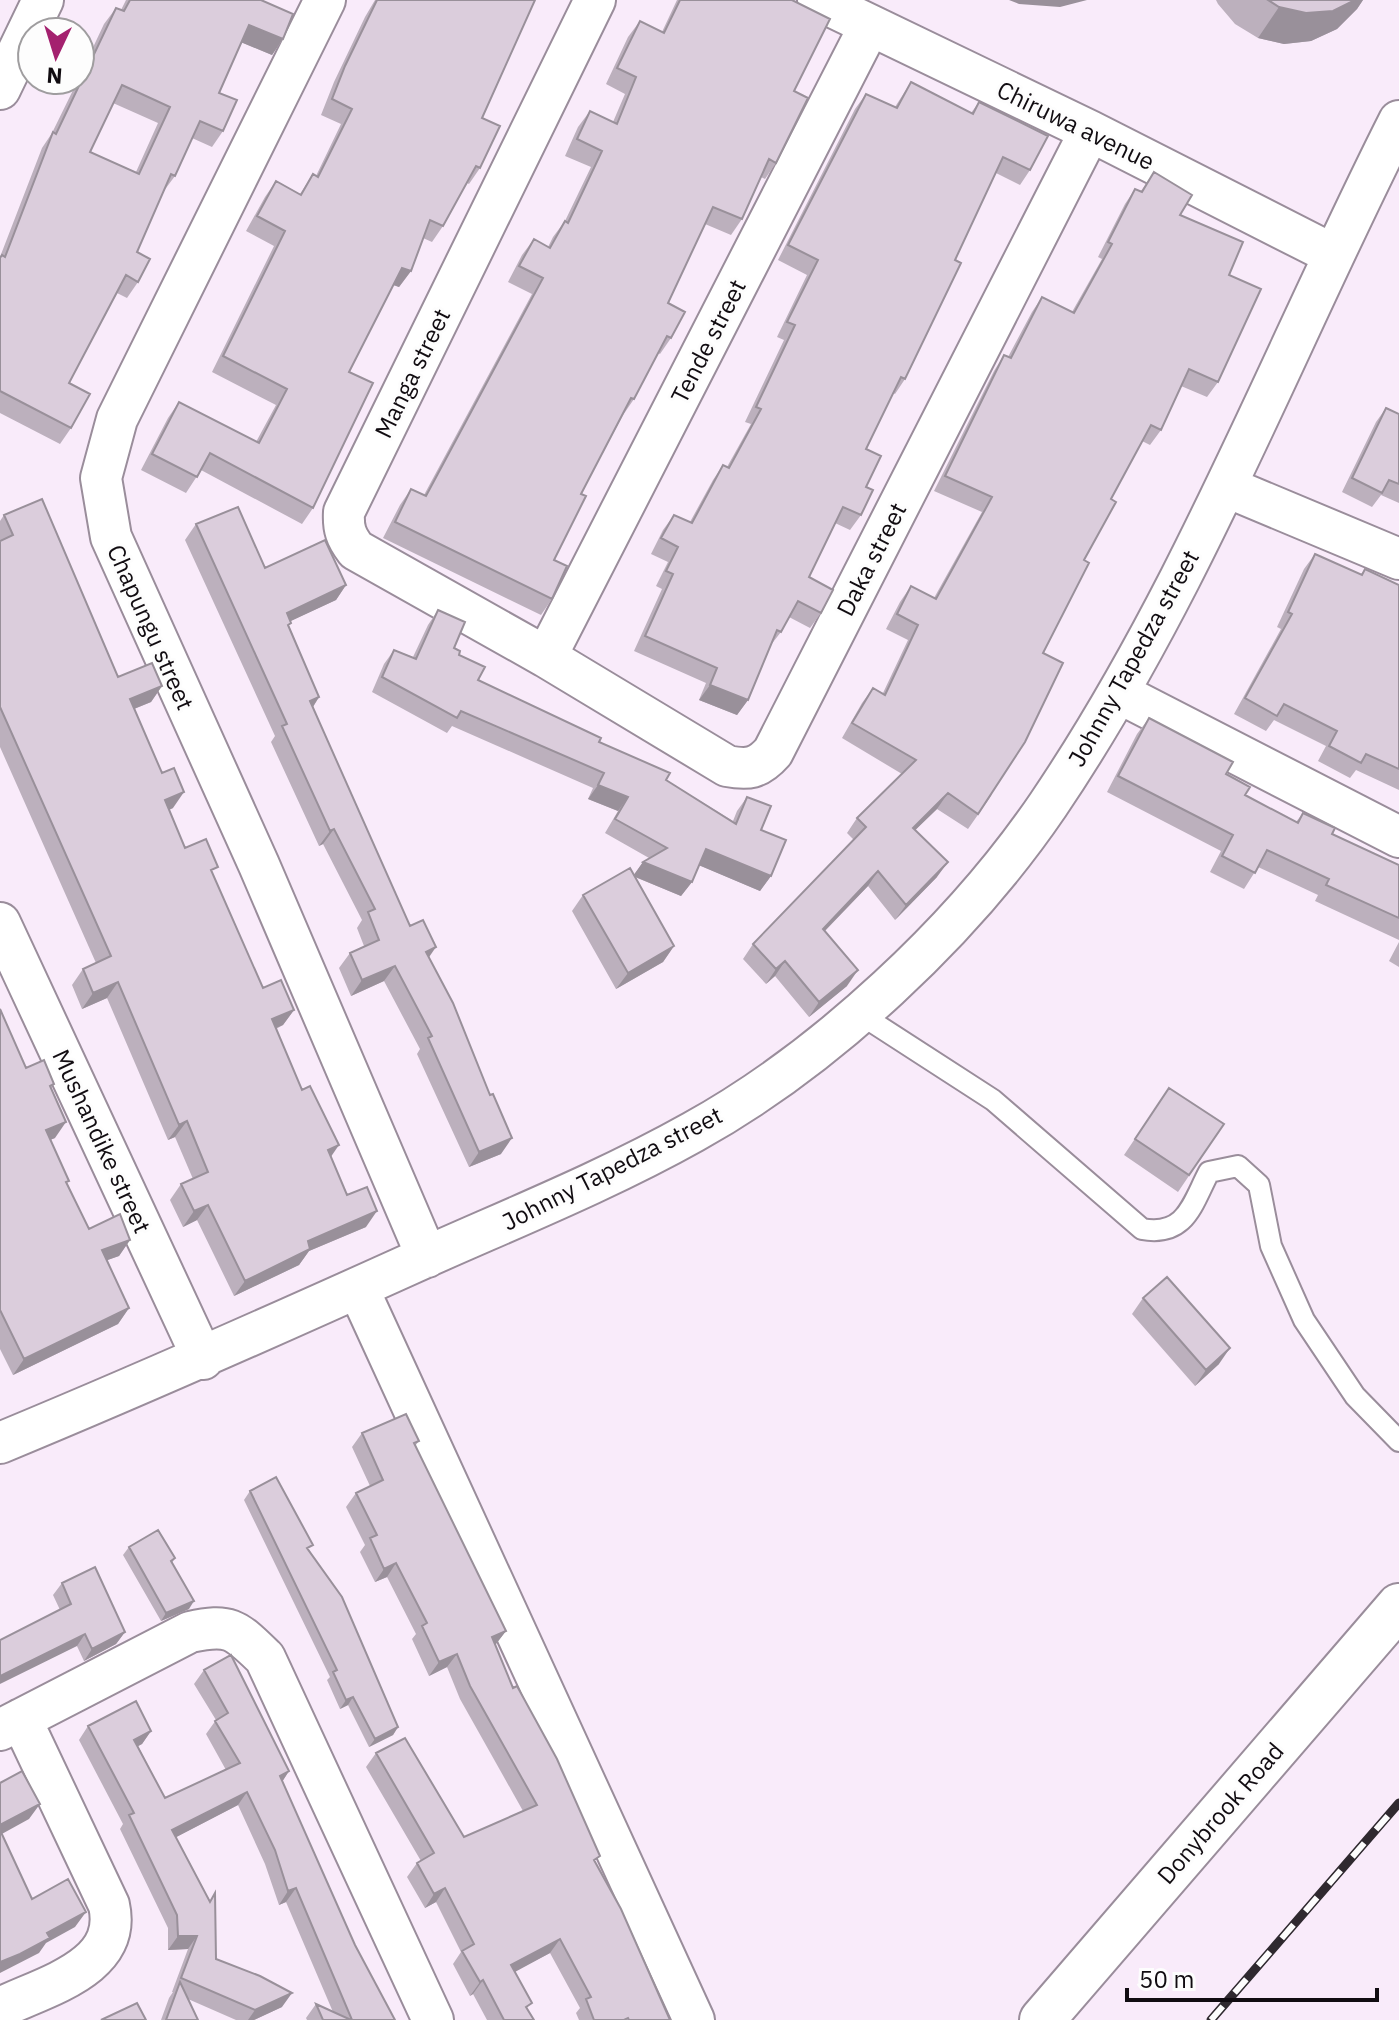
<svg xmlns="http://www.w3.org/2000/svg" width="1399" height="2020" font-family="'IBM Plex Sans',sans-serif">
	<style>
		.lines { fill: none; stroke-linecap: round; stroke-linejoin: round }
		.service-casing { stroke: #9a8d9b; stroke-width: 24 }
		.minor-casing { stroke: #9a8d9b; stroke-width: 44 }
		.tertiary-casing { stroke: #9a8d9b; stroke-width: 48 }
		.service { stroke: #fff; stroke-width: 20 }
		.minor { stroke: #fff; stroke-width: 40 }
		.tertiary { stroke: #fff; stroke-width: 44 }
		.rail-casing { stroke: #2f292f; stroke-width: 9 }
		.rail { stroke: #fdfdfd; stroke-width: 6; stroke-dasharray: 18; stroke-linecap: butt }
		.wall { fill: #bcb0bd; fill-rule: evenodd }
		.shaded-wall { fill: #99909a }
		.building { fill: #dbcddc; stroke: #99909a; stroke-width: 2; fill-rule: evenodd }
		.labels { text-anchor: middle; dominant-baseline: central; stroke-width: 6; stroke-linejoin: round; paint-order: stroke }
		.street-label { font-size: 24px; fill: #110c11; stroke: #fdfdfd }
	</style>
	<rect width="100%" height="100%" fill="#f9ebfa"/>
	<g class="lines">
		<g class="service-casing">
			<path id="service" d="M860 1014 993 1100 1142 1229C1186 1237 1192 1204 1209 1172L1238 1166 1259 1185 1271 1246 1304 1320 1355 1396 1399 1441"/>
		</g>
		<g class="minor-casing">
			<path id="minor" d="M325 0 117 419 101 478 111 537 259 865 427 1257
				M595 0 344 512C343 529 346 537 356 550L546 657 727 766C748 770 758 769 773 752L1090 131
				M818 0 1090 131 1332 254
				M0 89 43 0
				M1227 487 1399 559
				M546 657 870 25
				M1119 693 1399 837
				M0 923 203 1359
				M358 1288 694 2020
				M0 1443C138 1386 273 1326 408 1265 503 1222 602 1183 693 1132 825 1059 963 930 1048 805 1192 592 1283 350 1399 121
				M0 1730 190 1632C231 1623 236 1630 265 1658L433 2020
				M0 2008C45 1986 123 1968 109 1905L21 1719"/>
		</g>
		<g class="tertiary-casing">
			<path id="tertiary" d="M1042 2020 1399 1606"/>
		</g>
		<use href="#service" class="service"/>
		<use href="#minor" class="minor"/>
		<use href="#tertiary" class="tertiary"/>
		<g class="rail-casing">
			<path id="rail" d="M1211 2020 1399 1803"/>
		</g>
		<use href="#rail" class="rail"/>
	</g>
	<path class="wall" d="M126 0H261L283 39 272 55 241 42 219 93 223 131 212 147 192 138 175 176 163 192 137 252 138 282 127 298 117 293 69 383 71 428 60 444 0 413V257L42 148 52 133 78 80H80V75L104 24 116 8 121 10ZM113 103 158 123 136 172 90 152Z
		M375 0H535L482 118 480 168 469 184 467 183 443 226 432 242 423 238 411 271 399 287 393 285 349 372 313 508 302 524 201 470 186 493 141 470 168 418 179 402 256 442 276 405 212 372 274 246 246 231 265 197 276 181 300 194 313 174 316 176 341 124 321 115 334 82 365 17Z
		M677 0H792L794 91 776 163 765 179 761 177 742 219 731 235 705 224 668 303 671 338 660 354 658 353 634 399 623 415 581 494 554 560 552 599 541 615 383 538 400 505 411 489 424 495 532 294 508 282 522 255 534 239 548 247 553 237 565 221 591 167 565 156 578 127 590 111 613 122 625 94 606 84 628 37 640 21 662 32Z
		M1216 0H1363L1357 9 1337 29 1311 41 1284 44 1258 38 1235 24 1218 4Z
		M911 82 971 113 979 102 1030 170 1020 185 996 173 955 260 905 379 895 394 893 393 866 449V487L861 515 850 530 835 523 809 577 821 613 810 628 789 617 781 632 770 646 748 700 737 715 699 700 706 683 634 651 662 589 656 586 668 562 651 554 663 530 674 515 690 522 713 480 723 465 727 467 751 424 745 422 784 340 777 337 807 275 778 260 855 109 866 94 895 107Z
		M1154 172 1180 215 1229 275 1218 382 1207 397 1181 386 1161 430 1150 445 1142 441 1111 499 1043 653 991 796 968 829 937 809 915 830 937 877 895 920 868 886 825 931 847 986 809 1017 775 976 766 984 743 959 753 944 854 840 847 833 857 818 902 774 842 738 862 703 873 688 883 693 908 640 886 629 900 602 911 586 934 598 982 512 934 491 994 371 1004 355 1008 357 1032 312 1042 297 1072 312 1102 259 1098 257 1125 204 1135 189 1141 191Z
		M1386 408 1399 414V503L1381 495 1372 507 1342 492 1376 422Z
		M4 515 118 677 162 686 151 702 134 709 173 808 169 810 185 848 213 874 263 988 294 1010 283 1025 276 1029 347 1195 366 1227 309 1251 299 1265 234 1296 197 1220 183 1227 170 1200 181 1184 193 1179 175 1137 168 1140 107 998 82 1009 72 985 83 969 96 963 0 747V521Z
		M196 524 265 568 346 585 336 600 290 621 289 626 319 697 313 707 410 926 429 957 501 1154 469 1167 417 1054 420 1049 384 981 351 996 339 968 350 953 364 946 357 928 362 920 323 844 319 846 271 742 275 736 185 540Z
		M1315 554 1361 575 1365 569 1399 585V790L1356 770 1350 778 1318 761 1326 746 1274 720 1266 731 1234 714 1281 629 1277 627 1304 569Z
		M438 610 454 648 478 680 599 742 666 780 733 821 737 811 747 797 761 830 771 876 760 891 699 865 692 882 681 896 635 877 674 946 663 962 616 989 572 911 583 895 634 875 643 862 649 858 605 833 618 811 588 799 593 788 452 726 447 733 372 692 384 664 394 650 413 657 428 625Z
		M1149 718 1226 774 1245 795 1296 822 1303 813 1332 834 1399 865V940L1315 901 1318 895 1258 867 1244 889 1210 872 1221 851 1107 792 1137 734Z
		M1399 942V967L1389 961Z
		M0 1009 26 1068 54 1084 51 1088 55 1138 50 1140 69 1181 67 1183 89 1229 130 1240 119 1256 107 1260 129 1308 118 1324 13 1375 0 1349Z
		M1169 1088 1224 1124 1178 1192 1124 1155Z
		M1143 1298 1219 1364 1195 1386 1132 1314Z
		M362 1433 419 1441 415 1446 506 1631 495 1645 513 1688 670 2020H579L576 2013 580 2008 550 1953 515 1971 528 2010 534 2020H487L473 1994 470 1996 453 1964 461 1952 436 1902 425 1908 407 1877 417 1863 421 1861 366 1767 376 1753 464 1837 523 1811 460 1699 447 1667 429 1676 412 1639 416 1634 387 1577 375 1582 360 1552 365 1545 346 1507 356 1493 370 1486 352 1447Z
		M250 1491 309 1550 398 1727 393 1735 369 1747 348 1705 340 1709 327 1680 330 1677 244 1500Z
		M129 1547 175 1558 172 1563 189 1609 161 1621 123 1555Z
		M62 1583 125 1632 116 1644 84 1661 53 1595Z
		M204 1670 289 1771 282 1782 355 1945 395 2020H307L306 2018 316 2004 333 2012 286 1902 279 1905 265 1864 238 1805 176 1837 210 1901 215 1893 216 1959 282 2007 254 2020H236L188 1999 198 2020H161L169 1998 173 1992H172L188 1949 168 1950V1928L120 1829 123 1824 79 1740 88 1726 151 1731 142 1744 138 1746 165 1798 226 1770 206 1734 216 1720 194 1684Z"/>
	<path class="shaded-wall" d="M1009 0H1087L1060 7 1019 4Z
		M1355 0H1363L1357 9 1337 29 1311 41 1284 44 1258 38 1279 7Z
		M249 25 283 39 272 55 238 41Z
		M402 268 411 271 399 287 391 284Z
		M346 585 336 600 276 628 287 613Z
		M710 685 748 700 737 715 699 700Z
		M162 686 151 702 119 715 130 699Z
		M319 697 309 713 310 701Z
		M598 785 628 797 618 811 588 799Z
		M184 792 173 808 154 816 165 800Z
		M948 793 937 809 902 843 913 828Z
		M334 829 323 844 319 846 330 831Z
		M706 849 771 876 760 891 696 864Z
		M643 862 692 882 681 896 633 876Z
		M948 862 937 877 895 920 906 905Z
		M878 871 868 886 812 944 823 929Z
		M674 946 663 962 616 989 628 973Z
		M436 947 425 963 426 952Z
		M785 961 775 976 766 984 776 969Z
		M395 966 384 981 351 996 362 980Z
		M858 970 847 986 809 1017 819 1002Z
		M118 982 107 998 82 1009 93 993Z
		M294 1010 283 1025 260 1035 272 1019Z
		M187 1121 175 1137 168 1140 179 1125Z
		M66 1122 55 1138 34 1146 46 1130Z
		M512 1138 501 1154 469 1167 479 1152Z
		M339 1145 328 1161V1150Z
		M208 1205 197 1220 183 1227 194 1211Z
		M377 1211 366 1227 309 1251 299 1265 234 1296 245 1281 308 1241Z
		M130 1240 119 1256 91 1266 102 1250Z
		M129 1308 118 1324 13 1375 24 1359Z
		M1230 1348 1219 1364 1195 1386 1206 1370Z
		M396 1563 387 1577 375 1582 384 1569Z
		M194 1601 189 1609 161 1621 166 1613Z
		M506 1631 496 1644 482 1651 492 1637Z
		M125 1632 116 1644 84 1661 92 1649Z
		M85 1634 77 1646 0 1684V1676Z
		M457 1654 447 1667 429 1676 439 1662Z
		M353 1697 348 1705 340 1709 346 1700Z
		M398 1727 393 1735 369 1747 375 1739Z
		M151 1731 142 1744 125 1753 134 1740Z
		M289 1771 280 1785V1776Z
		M247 1792 238 1805 163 1844 172 1830Z
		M40 1804 29 1819 0 1835V1825Z
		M296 1888 286 1902 279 1905 288 1891Z
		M445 1888 436 1902 425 1908 434 1894Z
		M86 1912 75 1927 46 1943 39 1953 0 1973V1962L47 1933Z
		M178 1936H197L188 1949 168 1950Z
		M560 1939 550 1953 502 1979 511 1965Z
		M483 1980 473 1994 470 1996 480 1982Z
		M292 1993 282 2007 254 2020H248L255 2010Z"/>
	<path class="building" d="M130 0H261L293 14 283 39 249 25 219 93 237 100 223 131 200 121 175 176 171 174 137 252 150 259 138 282 126 275 69 383 90 394 71 428 0 391V258L2 255 5 257 53 132 56 134 116 8 124 11ZM122 85 170 107 139 174 90 152Z
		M377 0H535L482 118 500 126 480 168 476 166 443 226 430 220 411 271 402 268 349 372 373 383 313 508 210 453 197 477 152 454 179 402 259 443 287 389 223 356 285 231 257 216 276 181 301 195 313 174 318 177 352 109 332 99 345 66Z
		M680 0H792L830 19 794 91 808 98 776 163 769 159 742 219 713 207 668 303 685 312 671 338 667 336 634 399 631 398 581 494 586 496 554 560 567 566 552 599 395 522 411 489 426 496 543 278 519 266 534 239 550 248 565 221 568 223 602 151 577 139 590 111 617 124 636 77 617 68 640 21 664 33Z
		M1268 0H1355L1333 11 1306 13 1279 7Z
		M911 82 973 114 979 102 1048 136 1030 170 1003 157 955 260 961 263 905 379 901 377 866 449 881 456 866 487 873 490 861 515 843 507 809 577 833 590 821 613 798 601 781 632 777 630 748 700 710 685 717 668 645 636 673 574 666 571 678 547 661 538 674 515 692 523 723 465 729 468 761 409 756 407 795 325 787 322 818 260 788 245 866 94 897 108Z
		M1154 172 1192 195 1180 215 1243 242 1229 275 1261 289 1218 382 1189 369 1161 430 1151 425 1111 499 1116 502 1084 560 1089 563 1043 653 1063 663 1025 742 978 814 948 793 913 828 948 862 906 905 878 871 823 929 858 970 819 1002 785 961 776 969 753 944 866 827 857 818 916 760 852 723 873 688 885 695 918 625 897 614 911 586 936 599 992 497 945 476 1004 355 1011 358 1042 297 1074 313 1112 244 1108 242 1135 189 1142 192Z
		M1386 408 1399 414V484L1389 480 1382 493 1352 478Z
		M42 499 118 677 152 663 162 686 130 699 162 773 174 768 184 792 165 800 185 848 206 839 218 867 211 870 263 988 281 980 294 1010 272 1019 302 1090 310 1086 339 1145 328 1150 347 1195 367 1187 377 1211 308 1241 310 1249 245 1281 208 1205 194 1211 181 1184 208 1172 187 1121 179 1125 118 982 93 993 83 969 111 956 0 707V541L13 535 4 515Z
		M238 507 265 568 325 540 346 585 287 613 291 623 288 625 319 697 310 701 410 926 423 920 436 947 426 952 453 1003 490 1095 493 1094 512 1138 479 1152 428 1038 432 1036 395 966 362 980 350 953 379 940 368 912 375 909 334 829 330 831 282 726 287 724 196 524Z
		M1315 554 1362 575 1365 569 1399 585V769L1366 754 1361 763 1329 746 1337 731 1284 704 1277 716 1245 698 1292 614 1288 612Z
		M438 610 465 622 454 648 460 651 459 655 485 667 478 680 601 738 599 742 670 773 666 780 736 824 747 797 771 806 761 830 786 840 771 876 706 849 692 882 643 862 667 848 615 819 628 797 598 785 604 773 461 711 457 718 382 677 394 650 416 659Z
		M1149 718 1233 762 1226 774 1250 787 1245 795 1298 823 1303 813 1335 828 1332 834 1399 865V918L1326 885 1329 879 1267 850 1255 873 1222 856 1233 835 1118 776Z
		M630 868 674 946 628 973 583 895Z
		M0 1009 26 1068 44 1060 54 1084 50 1086 66 1122 46 1130 69 1181 66 1182 89 1229 120 1214 130 1240 102 1250 129 1308 24 1359 0 1310Z
		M1169 1088 1224 1124 1189 1175 1135 1139Z
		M1167 1277 1230 1348 1206 1370 1143 1298Z
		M406 1414 419 1441 414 1443 506 1631 492 1637 513 1688 517 1686 557 1759 600 1856 594 1860 621 1909 670 2020H629L628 2018 624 2020H594L586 1999 591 1997 560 1939 511 1965 532 2003 526 2007 534 2020H504L483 1980 480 1982 462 1951 474 1944 445 1888 434 1894 417 1863 434 1853 376 1753 405 1738 464 1837 537 1805 470 1686 457 1654 439 1662 422 1626 427 1623 396 1563 384 1569 370 1538 377 1535 356 1493 383 1480 362 1433Z
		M276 1477 313 1545 307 1548 342 1597 398 1727 375 1739 353 1697 346 1700 333 1672 337 1670 250 1491Z
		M158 1530 175 1558 171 1561 194 1601 166 1613 129 1547Z
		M95 1567 125 1632 92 1649 85 1634 0 1676V1640L71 1604 62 1583Z
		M231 1655 289 1771 280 1776 355 1945 395 2020H352L296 1888 288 1891 275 1850 247 1792 172 1830 210 1902 215 1893 216 1959 260 1976 292 1993 255 2010 181 1978 197 1936H178L177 1915 129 1815 134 1813 88 1726 136 1701 151 1731 134 1740 165 1798 240 1763 215 1721 228 1713 204 1670Z
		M22 1771 40 1804 0 1825V1783Z
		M0 1830 32 1899 68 1879 86 1912 47 1933 50 1938 20 1954 0 1962Z
		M180 1982 198 2020H166Z
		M137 2003 146 2020H101Z
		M316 2004 351 2020H323Z"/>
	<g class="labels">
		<g class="street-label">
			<text transform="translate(1076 125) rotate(26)">Chiruwa avenue</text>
			<text transform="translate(708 341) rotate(-63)">Tende street</text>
			<text transform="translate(412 373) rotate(-64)">Manga street</text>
			<text transform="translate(871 559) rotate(-63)">Daka street</text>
			<text transform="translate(151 627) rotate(66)">Chapungu street</text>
			<text transform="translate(1133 658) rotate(-61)">Johnny Tapedza street</text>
			<text transform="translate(102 1141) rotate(65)">Mushandike street</text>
			<text transform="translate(612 1168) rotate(-27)">Johnny Tapedza street</text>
			<text transform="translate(1220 1813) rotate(-49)">Donybrook Road</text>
		</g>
	</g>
	<g transform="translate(56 56) rotate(184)"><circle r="38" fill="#fdfdfd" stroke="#9f9d9f" stroke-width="2"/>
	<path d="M0-6L14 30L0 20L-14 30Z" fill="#a4216f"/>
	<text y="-12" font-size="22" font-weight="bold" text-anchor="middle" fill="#110c11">N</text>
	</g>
	<path d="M1127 1988v12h250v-12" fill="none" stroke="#110c11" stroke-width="4"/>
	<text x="1139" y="1988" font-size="24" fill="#110c11" stroke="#fdfdfd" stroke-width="6" paint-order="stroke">50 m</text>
</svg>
